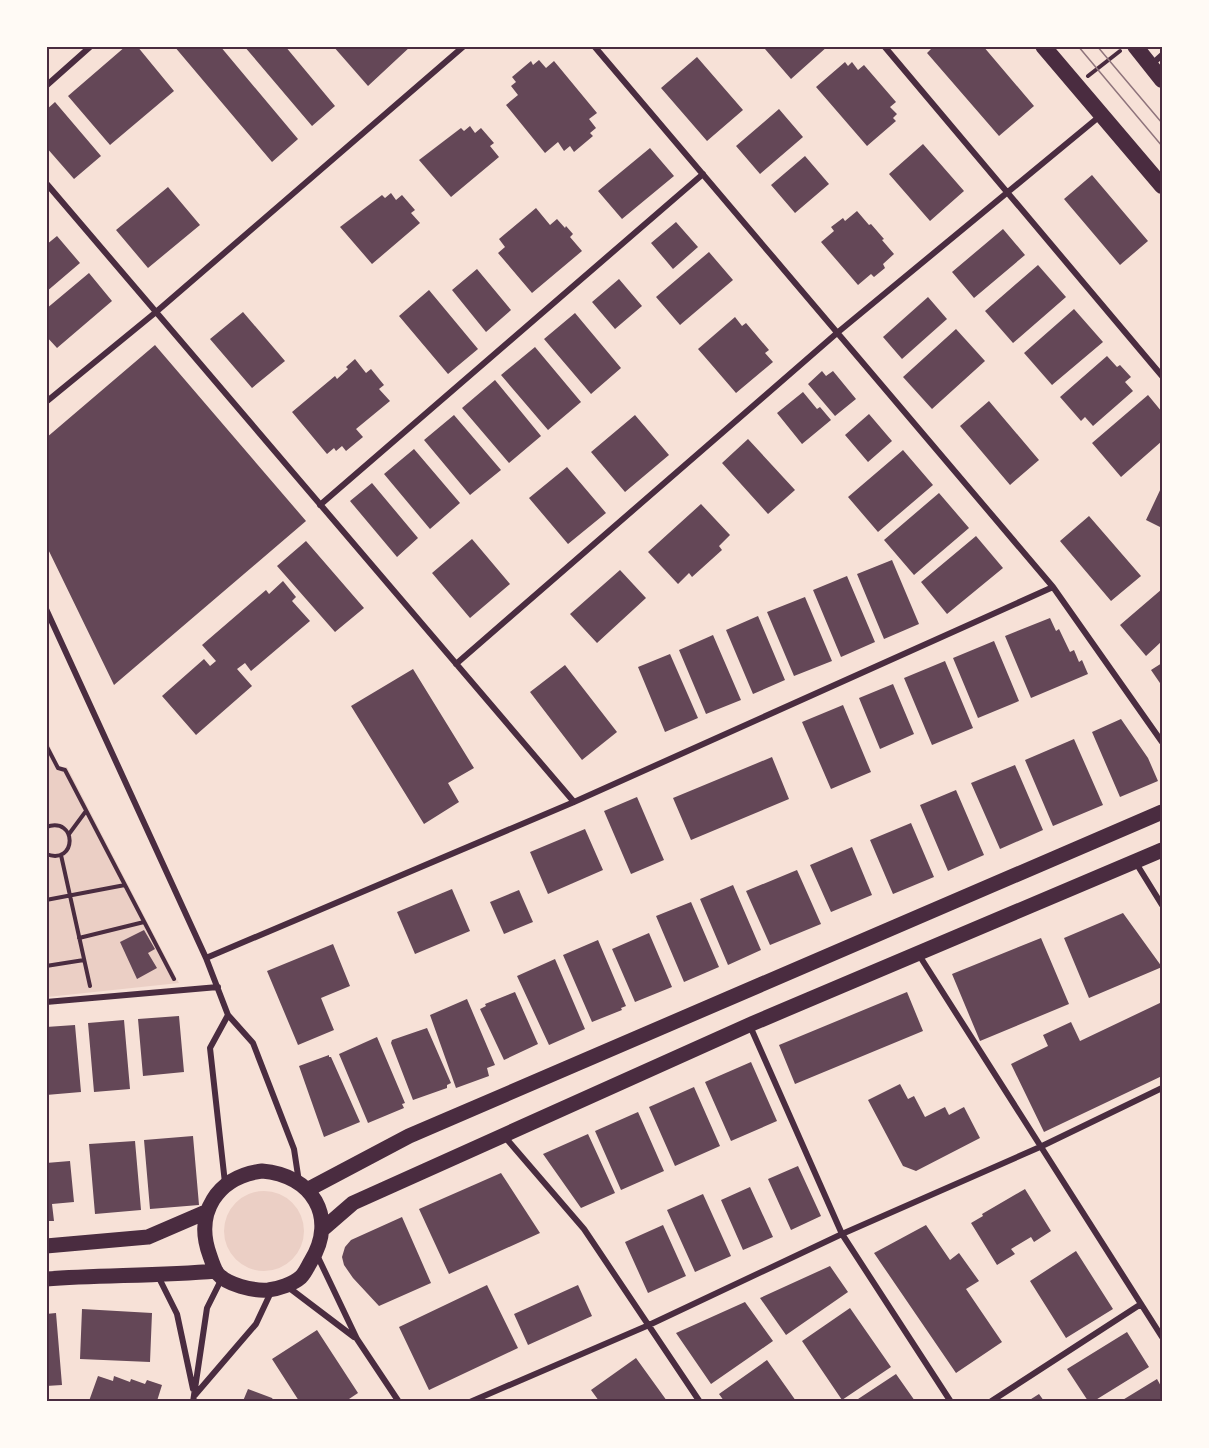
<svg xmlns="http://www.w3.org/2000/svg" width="1209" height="1448" font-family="'Fira Sans Condensed',sans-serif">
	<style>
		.green { fill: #ebcfc5 }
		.building { fill: #644757 }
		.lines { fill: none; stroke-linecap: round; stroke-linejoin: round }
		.path { stroke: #4a2c40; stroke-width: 4 }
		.minor { stroke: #4a2c40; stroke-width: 6 }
		.primary { stroke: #4a2c40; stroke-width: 15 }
		.trunk { stroke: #4a2c40; stroke-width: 16 }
		.tram { stroke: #8f747c; stroke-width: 1.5 }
		.neatline { fill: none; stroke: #4a2c40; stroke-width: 2 }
	</style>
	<rect width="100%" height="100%" fill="#f7e1d7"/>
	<path class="green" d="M47 740 59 767H67L179 983 47 997Z
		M224 1231a40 40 0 1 1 80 0a40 40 0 1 1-80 0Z"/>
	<path class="building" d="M126 46H137L174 91 110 145 68 96Z
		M174 46H220L298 139 272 162Z
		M244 46H285L335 106 312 126Z
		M333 46H411L368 86Z
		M768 46H828L791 79 765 49Z
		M934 46H983L1034 106 999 136 927 53Z
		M697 57 743 110 707 141 661 88Z
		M539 60 546 68 554 61 597 113 589 119 596 128 590 133 593 136 574 152 570 146 564 151 558 142 545 153 506 105 518 95 511 86 516 82 512 77 531 61 533 65Z
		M845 62 848 66 852 62 858 70 864 65 896 102 890 107 897 114 893 118 896 121 867 146 816 87Z
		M55 102 101 156 74 179 46 147V110Z
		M779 109 803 137 760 174 736 146Z
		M470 126 475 133 481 128 494 143 490 146 499 157 451 197 419 160 461 128 464 131Z
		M923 144 964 191 930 221 889 174Z
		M650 148 674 176 622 219 598 191Z
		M805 156 829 184 795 213 771 185Z
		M1092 175 1148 241 1120 265 1064 199Z
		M168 187 200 225 148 268 116 230Z
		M391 193 396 200 402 195 415 210 411 213 420 223 372 264 340 227 382 195 385 198Z
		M536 208 550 225 557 219 565 228 566 226 573 234 570 237 582 251 532 293 498 253 505 247 499 239Z
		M857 211 869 225 871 224 884 239 882 240 894 254 883 264 885 268 874 277 871 274 858 285 821 242 834 231 831 227 843 218 845 221Z
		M676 222 698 247 673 269 651 243Z
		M1003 229 1025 255 974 298 952 272Z
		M57 236 80 263 46 292V245Z
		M709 252 733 280 680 325 656 297Z
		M1038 265 1066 297 1013 343 985 311Z
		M477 269 511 310 486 332 452 290Z
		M89 273 112 301 57 348 46 336V309Z
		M619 279 642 306 615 329 592 302Z
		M429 290 478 349 448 374 399 316Z
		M928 297 947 319 902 359 883 337Z
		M1074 309 1103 342 1052 385 1024 353Z
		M243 312 285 361 252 388 210 339Z
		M575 313 621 368 591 394 544 339Z
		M735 317 742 326 746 323 769 350 765 353 773 362 736 393 698 349Z
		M956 329 985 361 932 409 903 377Z
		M155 345 306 521 114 685 46 545V438Z
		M535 347 581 402 548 430 501 375Z
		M1107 356 1117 367 1120 365 1131 377 1125 382 1133 391 1093 426 1085 417 1081 421 1060 397Z
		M355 359 366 373 371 369 384 385 379 389 390 401 356 429 363 437 346 451 342 446 336 451 334 448 327 454 292 412 335 376 337 379 348 369 346 367Z
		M822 371 826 376 833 371 856 399 835 416 808 384Z
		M495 380 541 436 509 463 462 408Z
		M803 392 817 409 820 407 831 420 802 444 777 413Z
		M1148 395 1162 412V441L1121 477 1092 443Z
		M989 401 1039 460 1010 485 960 426Z
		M869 414 892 441 868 462 845 435Z
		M454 415 501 470 470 495 424 440Z
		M635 415 669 455 625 492 591 452Z
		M748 439 795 490 768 514 722 463Z
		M414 449 460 503 430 529 384 474Z
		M903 450 933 485 878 532 848 497Z
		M567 467 606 513 568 544 529 498Z
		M372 483 418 538 397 557 350 501Z
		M1162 486V528L1146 520Z
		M939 493 969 528 914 575 884 540Z
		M701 504 730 535 719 546 722 550 692 577 689 573 678 584 648 552Z
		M1089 516 1141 576 1111 601 1060 541Z
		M976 536 1003 568 947 614 921 582Z
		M472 539 510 584 470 618 432 573Z
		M306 541 364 608 335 632 277 566Z
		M892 560 919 624 884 639 857 574Z
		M620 570 646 598 597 643 570 614Z
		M847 576 875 642 841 657 813 590Z
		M283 581 296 597 292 601 310 621 251 671 245 663 237 669 252 686 196 735 162 696 204 659 210 666 216 661 202 645 266 590 269 594Z
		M1162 589V641L1146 656 1120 625Z
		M805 597 832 661 794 676 767 612Z
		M758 616 785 680 753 694 726 630Z
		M1050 618 1056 631 1059 629 1070 652 1074 650 1079 662 1082 660 1088 674 1031 698 1005 636Z
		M713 635 741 700 706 714 679 650Z
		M994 641 1019 701 978 718 953 658Z
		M670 654 698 718 665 732 638 667Z
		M945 661 973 728 932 745 904 678Z
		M1162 663V686L1151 670Z
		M565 665 617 732 582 760 530 692Z
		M413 669 474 768 448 783 459 802 424 824 351 706Z
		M893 684 914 734 880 749 859 698Z
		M843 705 871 772 831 789 802 722Z
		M1121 719 1148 758 1158 781 1120 797 1092 732Z
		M1074 739 1103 805 1053 826 1025 760Z
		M772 757 789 799 691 840 673 798Z
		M1015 765 1043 830 1000 849 971 783Z
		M956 790 984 855 948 871 920 805Z
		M637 797 664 860 631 874 604 811Z
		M911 823 934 877 893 894 870 840Z
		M585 829 603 870 548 894 530 852Z
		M852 847 872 895 831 912 810 865Z
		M797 870 821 924 770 945 746 891Z
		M733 885 761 950 728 965 700 899Z
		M452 889 470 931 415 954 397 912Z
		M519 890 533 922 504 934 490 902Z
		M691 902 719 967 684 982 656 916Z
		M1123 913 1162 967 1089 998 1064 938Z
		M144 930 155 949 148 953 157 968 137 979 120 942Z
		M649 933 672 987 635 1002 612 949Z
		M1041 938 1069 1004 980 1041 952 974Z
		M598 940 626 1006 621 1008 622 1010 592 1022 563 955Z
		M333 944 350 986 321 998 334 1030 298 1045 267 971Z
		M555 959 585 1029 549 1045 517 976Z
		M515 992 538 1044 504 1060 480 1009 486 1006 485 1004Z
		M907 992 923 1031 795 1084 779 1045Z
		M467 999 495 1065 487 1068 489 1076 456 1088 430 1015Z
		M1162 1002V1076L1044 1132 1011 1064 1048 1046 1043 1035 1071 1022 1080 1041Z
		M179 1016 184 1072 143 1076 138 1019Z
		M124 1020 130 1089 94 1092 88 1023Z
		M75 1025 81 1092 46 1095V1027Z
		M427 1028 451 1083 447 1085V1088L413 1100 391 1043 392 1040Z
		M377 1037 405 1103 402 1104 404 1108 368 1123 339 1054Z
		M329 1055V1057H331L360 1122 324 1137 299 1066Z
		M751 1062 777 1121 731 1141 705 1082Z
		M900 1084 908 1099 914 1096 925 1117 945 1107 949 1115 964 1107 980 1138 916 1171 903 1166 868 1100Z
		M694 1087 720 1146 675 1166 649 1107Z
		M638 1112 664 1171 621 1190 595 1131Z
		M588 1134 615 1193 581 1208 543 1154Z
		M193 1136 199 1205 150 1209 144 1140Z
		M135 1141 141 1210 95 1214 89 1144Z
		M70 1161 74 1202 52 1204 54 1221H46V1163Z
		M798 1166 821 1216 791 1230 768 1179Z
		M501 1173 540 1233 449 1274 419 1209Z
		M750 1187 773 1237 743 1250 721 1200Z
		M1025 1189 1051 1231 1034 1242 1031 1237 1011 1249 1015 1254 997 1265 971 1223 983 1216 982 1214Z
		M703 1194 731 1256 695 1272 667 1210Z
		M402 1217 431 1283 379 1306 353 1278 344 1265 342 1257 345 1247 351 1240Z
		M663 1225 686 1276 648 1293 625 1242Z
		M926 1225 950 1260 959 1253 979 1281 966 1289 1002 1342 956 1373 874 1253Z
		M1076 1251 1113 1309 1066 1338 1030 1281Z
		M830 1266 848 1292 786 1335 760 1298Z
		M487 1285 518 1348 429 1390 399 1327Z
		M578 1285 592 1316 528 1345 514 1314Z
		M745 1302 773 1341 711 1384 676 1333Z
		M850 1308 891 1367 842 1400 802 1341Z
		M82 1309 152 1313 150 1362 80 1359Z
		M56 1313 62 1385 46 1386V1314Z
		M317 1330 358 1393 346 1401H299L272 1359Z
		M1127 1332 1149 1367 1094 1401H1088L1067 1369Z
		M636 1358 667 1401H599L591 1390Z
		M767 1360 796 1401H724L719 1394Z
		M896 1374 915 1401H855Z
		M98 1376 113 1381 114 1376 130 1382 131 1379 145 1384 147 1380 162 1385 157 1401H89Z
		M1157 1379 1162 1388V1401H1121Z
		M248 1389 272 1398 274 1401H243Z
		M1039 1394 1044 1401H1028Z"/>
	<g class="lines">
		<path class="path" d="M1088 76 1120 51
			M46 745 58 768 65 770 174 979
			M46 827C78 816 77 866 46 854
			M69 834 86 811
			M61 855 90 986
			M46 900 125 885
			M79 938 144 922
			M46 966 84 960"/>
		<path class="minor" d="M594 46 1053 587 1162 742
			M884 46 1162 376
			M1151 65 1162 55
			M46 86 91 46
			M46 183 574 802
			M46 402 156 312 464 46
			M320 505 703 174
			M46 609 206 958 228 1015 253 1043 294 1149 299 1182
			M456 664 837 333 1100 116
			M1136 863 1162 905
			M919 955 1162 1337
			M206 958 574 802 1053 587
			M46 1002 218 987
			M750 1026 842 1234 951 1402
			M504 1136 584 1229 700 1402
			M225 1183 210 1048 228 1015
			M316 1253 357 1339 399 1402
			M158 1276 177 1314 193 1389
			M288 1287 354 1337
			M195 1395 256 1324 272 1290
			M193 1402 207 1308 222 1278
			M470 1402 649 1325 842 1234 1040 1147 1162 1088
			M990 1402 1141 1304"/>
		<path class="primary" d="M262 1171C312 1175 338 1217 311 1261 308 1266 305 1273 301 1277 293 1284 278 1289 268 1290 253 1291 227 1285 217 1273 214 1268 212 1262 210 1256 194 1213 217 1177 262 1171Z
			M307 1190 409 1136 1162 812
			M323 1229 353 1203 749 1025 1162 850
			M46 1246 148 1237 206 1212
			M46 1279C103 1275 159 1276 216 1271"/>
		<path class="trunk" d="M1043 46 1162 186
			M1135 46 1162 80"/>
		<path class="tram" d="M1078 46 1162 146
			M1097 46 1162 123"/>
	</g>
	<rect width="1209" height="1448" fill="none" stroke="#fffaf5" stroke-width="96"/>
	<rect x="48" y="48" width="1113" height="1352" class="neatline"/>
</svg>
